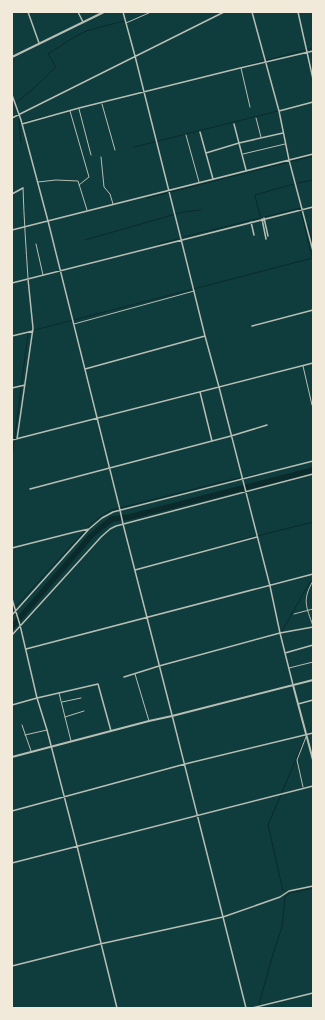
<svg xmlns="http://www.w3.org/2000/svg" width="325" height="1020" font-family="'Golos Text',sans-serif">
	<style>
		.lines { fill: none; stroke-linecap: round; stroke-linejoin: round }
		.stream { stroke: #0a2a2b; stroke-width: 1 }
		.river { stroke: #0a2a2b; stroke-width: 5.5 }
		.service { stroke: #b8beb3; stroke-width: 1 }
		.minor { stroke: #b8beb3; stroke-width: 1.5 }
		.tertiary { stroke: #b8beb3; stroke-width: 2 }
	</style>
	<rect width="100%" height="100%" fill="#0f3d3e"/>
	<g class="lines">
		<path class="stream" d="M230 70 313 48
			M16 103 35 87 56 67 48 54 71 39 86 31 124 21
			M19 120 21 142
			M20 123 48 116
			M134 147 278 111
			M298 183 313 180
			M147 198 313 156
			M301 211 312 257
			M260 216 255 195 294 184
			M308 225 313 243
			M183 237 301 208
			M85 240 183 212 201 210
			M158 244 178 239
			M35 330 313 258
			M12 458 28 334
			M308 462 313 460
			M233 542 313 522
			M12 611 90 525 100 517 112 510 218 483 258 474
			M282 631 310 582
			M283 891 268 825 305 738
			M258 1008 273 954 282 927 285 897 290 893 313 888"/>
		<path class="river" d="M12 627 91 536 103 526 112 519 129 517 313 470"/>
		<path class="service" d="M126 23 151 12
			M241 68 250 107
			M102 104 115 150
			M79 109 91 155
			M70 111 89 177 79 185
			M256 118 261 137
			M186 135 199 182
			M243 154 285 144
			M101 157 104 187 110 194 113 204
			M38 182 56 180 78 181 87 210
			M23 188C24 219 26 248 28 278
			M36 244 43 275
			M74 324 194 291
			M303 366 312 405
			M294 614 313 609
			M313 626C306 606 302 600 313 581
			M289 668 313 662
			M135 674 149 721
			M59 693 71 741
			M62 702 81 698
			M65 717 84 711
			M22 725 31 751
			M25 735 47 730
			M303 787 297 760 306 737"/>
		<path class="minor" d="M28 12 39 43
			M78 12 83 22
			M123 12 135 56 181 239 205 336 219 387 270 586 280 633 293 685
			M252 12 279 111 289 160 313 251
			M298 12 313 79
			M12 95 21 120 48 221 120 510 123 524C165 685 205 847 246 1008
			M279 111 313 102
			M12 118 224 12
			M22 124 79 108 240 68 313 51
			M234 124 246 170
			M200 132 213 179
			M206 153 239 143 283 133
			M12 194 23 188
			M264 218 268 236
			M262 219 266 239
			M251 222 254 235
			M12 230 313 154
			M12 283 313 207
			M252 326 313 310
			M12 336 33 331
			M85 369 205 336
			M12 388 25 385
			M200 392 212 441
			M17 439 33 328 28 279
			M12 440 313 363
			M30 489 231 436 267 425
			M12 548 75 532 89 529
			M135 570 257 537
			M12 599 20 625 37 698 47 730 77 846 117 1008
			M12 615 89 529 102 518 113 512 313 461
			M12 635 101 537 110 529 116 526 313 474
			M26 649 313 574
			M285 653 313 645
			M124 677 159 666 280 633 313 627
			M298 704 313 700
			M12 705 37 698 98 684 111 731
			M12 811 185 764 313 733
			M12 863 313 786
			M12 966 100 944 223 917 280 897 289 891 313 886
			M252 1008 313 993"/>
		<path class="tertiary" d="M12 57 104 12
			M293 685 313 760
			M12 757 149 721 172 716 313 680"/>
	</g>
	<rect width="325" height="1020" fill="none" stroke="#f1e9da" stroke-width="26"/>
</svg>
